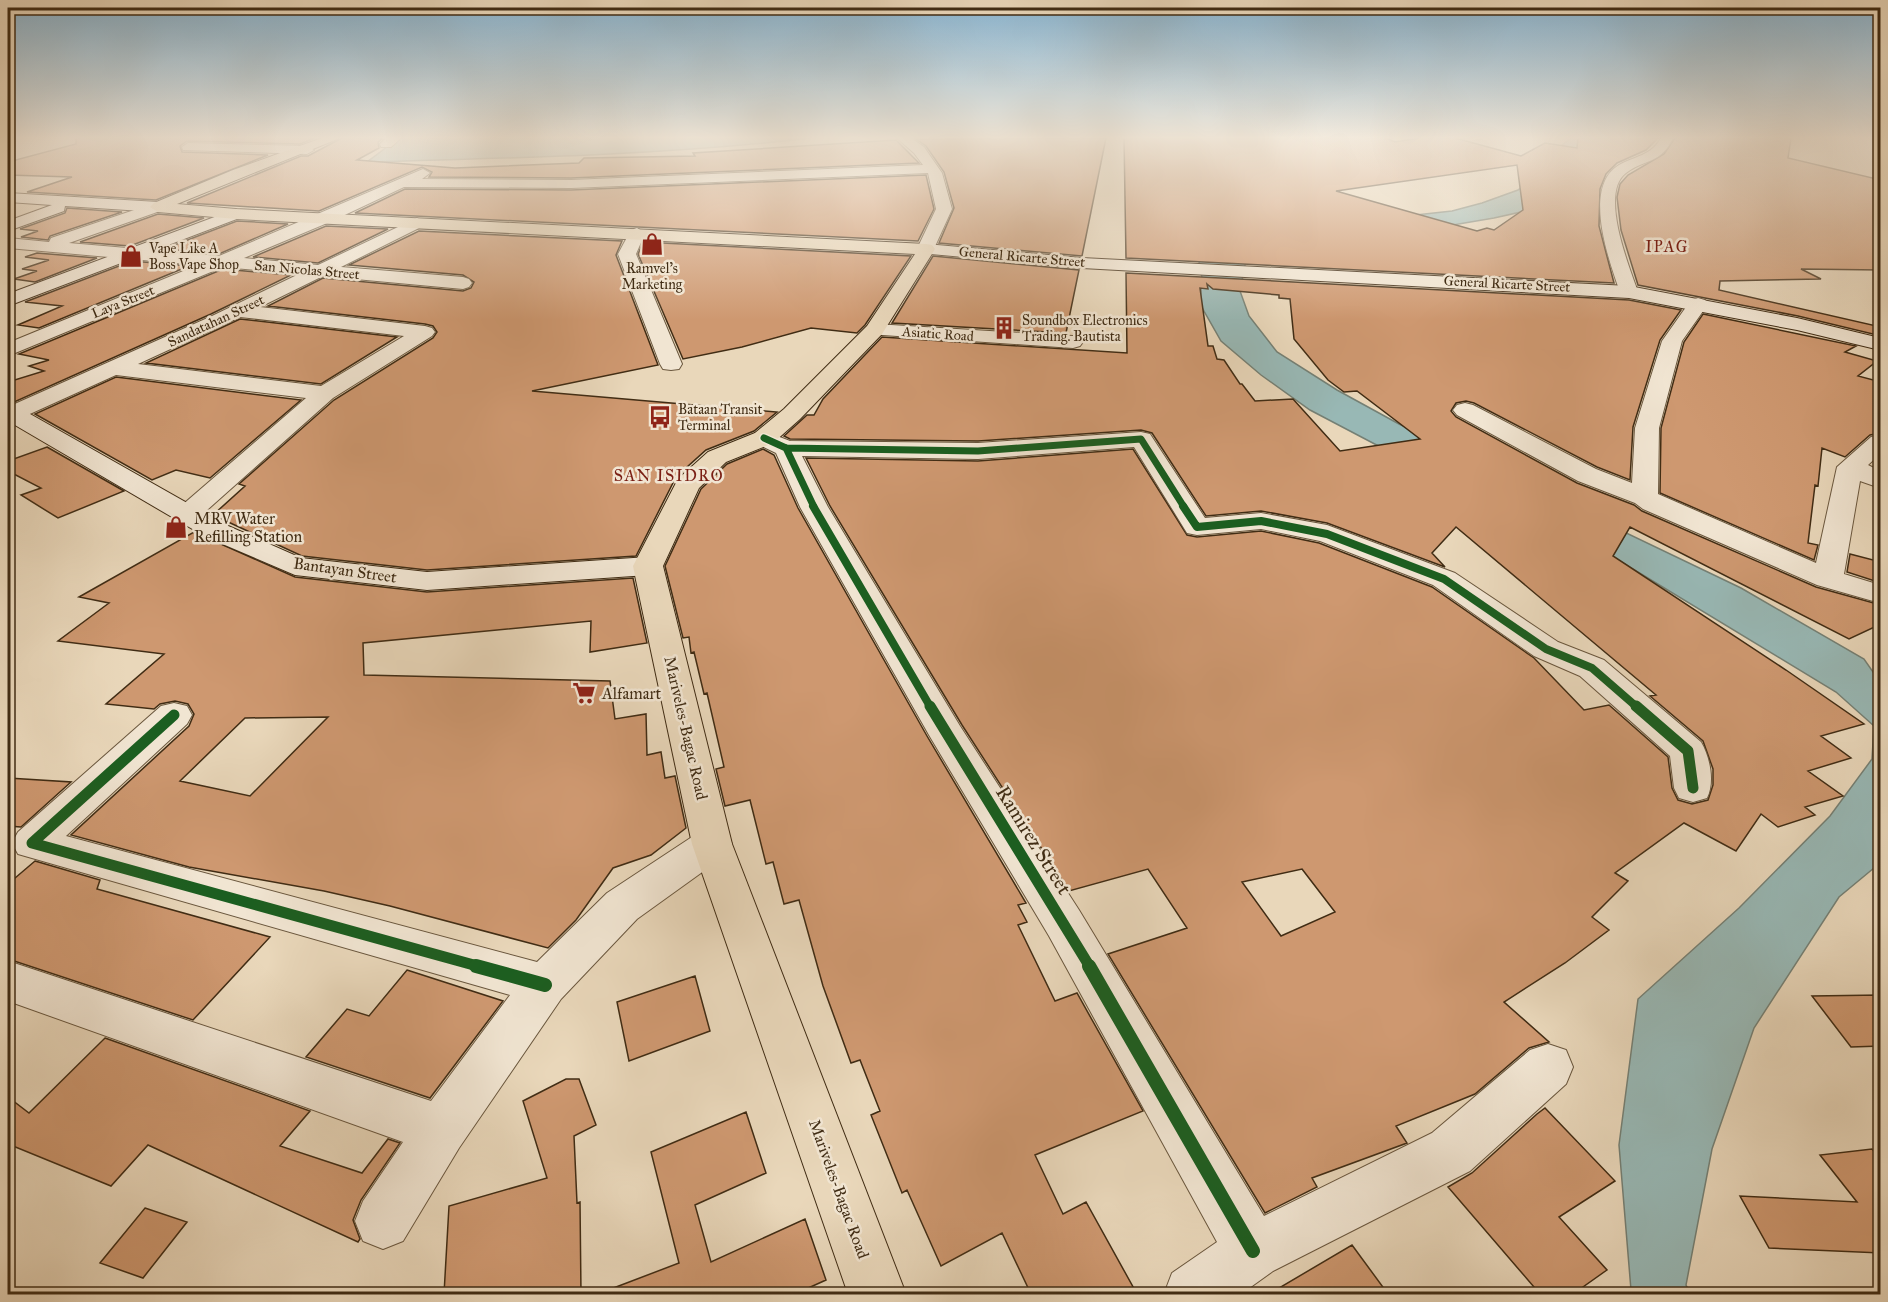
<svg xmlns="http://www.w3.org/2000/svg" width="1888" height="1302" font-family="'IM FELL Great Primer',serif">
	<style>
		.water { fill: #98b8b5; stroke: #758075; stroke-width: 1.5 }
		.building { fill: #ce9870; stroke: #402c14; stroke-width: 1.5; fill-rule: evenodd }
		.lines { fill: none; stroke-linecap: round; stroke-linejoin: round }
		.street-casing { stroke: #6a573e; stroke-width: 2 }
		.secondary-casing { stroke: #402c14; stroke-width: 2 }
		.primary-casing { stroke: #402c14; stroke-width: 2 }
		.street { fill: #f1e5d2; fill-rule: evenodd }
		.secondary { fill: #f1e5d2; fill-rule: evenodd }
		.primary { fill: #e9d7ba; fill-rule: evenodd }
		.cycleway-far3-casing { stroke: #f1e5d2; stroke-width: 10 }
		.cycleway-far2-casing { stroke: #f1e5d2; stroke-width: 12 }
		.cycleway-far1-casing { stroke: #f1e5d2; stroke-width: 15 }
		.cycleway-casing { stroke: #f1e5d2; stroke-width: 18 }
		.cycleway-far3 { stroke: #1b5e20; stroke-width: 7 }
		.cycleway-far2 { stroke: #1b5e20; stroke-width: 8 }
		.cycleway-far1 { stroke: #1b5e20; stroke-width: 11 }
		.cycleway { stroke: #1b5e20; stroke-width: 14 }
		.labels { text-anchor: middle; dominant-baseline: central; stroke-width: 5; stroke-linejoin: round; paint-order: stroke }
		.far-poi-label { font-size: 14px; fill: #402c14; stroke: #f1e5d2; text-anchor: start }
		.far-street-label { font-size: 14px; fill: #402c14; stroke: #f1e5d2 }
		.far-quarter-label { font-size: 16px; letter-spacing: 1.5px; fill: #7a1f14; stroke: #f1e5d2 }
		.poi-label { font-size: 16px; fill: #402c14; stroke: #f1e5d2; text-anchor: start }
		.street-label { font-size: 16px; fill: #402c14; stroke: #f1e5d2 }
		.near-street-label { font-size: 20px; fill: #402c14; stroke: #f1e5d2 }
	</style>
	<rect width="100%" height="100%" fill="#e9d7ba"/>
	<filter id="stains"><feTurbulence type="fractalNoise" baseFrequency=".00333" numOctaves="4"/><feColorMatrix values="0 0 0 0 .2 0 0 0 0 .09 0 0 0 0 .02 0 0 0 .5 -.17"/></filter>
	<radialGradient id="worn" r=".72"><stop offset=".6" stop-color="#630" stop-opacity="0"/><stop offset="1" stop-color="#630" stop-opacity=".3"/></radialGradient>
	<path class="water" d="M399 138H811C664 155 515 158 367 162Z
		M1571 138H1617L1530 210 1494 218 1246 260 1240 291 1249 316 1277 352 1337 390 1399 424 1741 588 1864 659 1880 682V863L1839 897 1754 1028 1712 1149 1686 1285 1691 1294H1633L1631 1290 1619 1145 1638 999 1739 908 1830 816 1872 759 1874 726 1836 692 1600 549 1388 451 1310 410 1261 375 1221 341 1200 304 1202 278 1198 256 1306 227 1452 211 1482 203 1518 190 1534 177 1551 154Z"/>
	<path class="building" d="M76 138H315L300 144 187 141 180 146 182 152 268 155 156 200 27 192 72 177 8 175V162L76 144Z
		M342 138H383L378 142 379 148 357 160 455 168 579 163 584 158 695 156 693 153 896 140 919 163 571 178 429 177 432 172 422 167 319 211 187 203 301 156H308Z
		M1106 138 1082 256 939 243 954 208 944 172 926 146 916 139Z
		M1124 138H1386L1395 142 1420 138H1455L1521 156 1545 143 1577 148 1578 138H1658L1646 150 1617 163 1606 174 1600 189 1599 226 1614 283 1126 258ZM1517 165 1523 210 1494 230 1487 228 1477 231 1336 191Z
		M1675 138H1791L1788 158 1881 180V270L1801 269 1821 279 1720 281 1719 290 1881 327V333L1877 335 1798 316 1638 285 1621 230 1617 197 1620 184 1628 175 1664 154Z
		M926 175 934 209 918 241 355 213 405 189 571 190Z
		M67 208 122 212 50 236 48 240 21 237 38 231 20 229 65 213Z
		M158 214 204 218 130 246 80 242Z
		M237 221 288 224 219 254 164 249Z
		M326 226 388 229 318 263 253 257Z
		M419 231 622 241 616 255 658 365 532 391 777 412 754 431 706 450 676 477 636 556 427 570 302 556 213 515 245 486 239 484 334 400 433 338 437 332 433 326 425 324 268 306 323 278 463 291 471 288 474 282 463 275 349 265Z
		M643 242 911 256 865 325 857 333 811 328 742 347 683 359 638 254Z
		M37 253 97 258 35 282 14 279 37 271 22 269 49 260 25 257Z
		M933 256 1079 270 1066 333 892 323Z
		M132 261 189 266 39 328 18 325 62 306 25 302Z
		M223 269 291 275 211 314 12 403 8 402V382L44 371 29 366 49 360 19 354Z
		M1126 273 1629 300 1681 310 1660 340 1633 427 1630 480 1597 467 1474 403 1466 401 1456 403 1451 411 1456 417 1577 483 1634 505 1642 511 1816 587 1881 605V624L1849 639 1630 527 1613 556 1786 670 1864 724 1821 736 1851 758 1808 771 1843 796 1805 807 1815 815 1778 827 1761 814 1736 851 1684 823 1615 873 1628 881 1592 917 1609 930 1565 963 1504 1002 1549 1042 1529 1048 1475 1094 1396 1126 1407 1143 1312 1178 1317 1187 1265 1213 1108 954 1187 928 1148 869 1069 891 962 725 830 506 806 458 978 461 1133 449 1187 535 1197 537 1261 531 1319 543 1432 587 1534 658 1584 710 1609 705 1668 757 1672 788 1678 800 1692 804 1708 800 1713 785V769L1703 741 1650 696 1656 695 1456 527 1432 553 1445 567 1327 523 1261 511 1206 516 1152 433 1141 430 978 441 790 439 784 436 807 415H814L823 399 882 337 1127 353ZM1207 284 1213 289 1279 295V298L1290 299 1294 339 1328 380 1344 392 1357 391 1420 439 1340 451 1293 399 1255 401 1242 384H1240L1224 360 1217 359 1213 346H1208L1200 288 1208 289ZM1302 869 1335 912 1281 936 1242 882Z
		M1703 314 1856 346 1845 352 1877 361 1858 376 1881 382V433L1870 435 1845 457 1822 448 1818 486 1815 485 1808 543 1818 545 1814 560 1660 493 1661 428 1684 342Z
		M240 319 397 337 321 384 146 363Z
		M116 377 301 400 210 478 176 470 152 480 35 414Z
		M47 447 124 491 58 518 21 495 41 488 8 471V461Z
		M763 449 774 455 798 508 927 736 1026 903 1018 905 1027 922 1018 925 1055 1001 1077 993 1143 1111 1035 1155 1063 1214 1086 1202 1137 1294H1031L1002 1233 941 1266 907 1190 902 1193 871 1115 880 1111 860 1060 851 1063 823 986 799 900 784 904 773 862 766 864 750 800 725 806 716 769 724 767 707 693 704 694 694 652 691 653 689 637 683 638 665 566 701 489 727 464Z
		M194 532 295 577 427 592 633 578 647 643 590 652 591 621 363 643 364 675 610 681 615 719 646 714 647 755 661 752 665 778 675 776 686 828 651 855 613 868 576 920 548 948 390 906 324 891 189 867 71 835 189 726 194 714 188 704 175 701 160 704 154 709 106 704 164 654 58 641 109 603 79 597ZM328 717 250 796 180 781 245 718Z
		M1850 554 1881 562V583L1847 572Z
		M8 778 71 782 21 827 8 826Z
		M35 861 100 880 97 889 270 937 193 1020 8 959V884Z
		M407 970 503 1001 430 1098 306 1057 347 1009 369 1016Z
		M695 976 710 1031 629 1061 617 1002Z
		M1881 995V1046L1851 1047 1812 996Z
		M105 1038 310 1111 280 1146 362 1173 388 1139 400 1143 361 1200 353 1220 360 1239 358 1242 148 1145 111 1186 8 1144V1097L29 1113Z
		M566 1079H579L596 1125 574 1136 577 1203 580 1202 581 1294H444L449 1206 547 1178 523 1101Z
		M1545 1108 1615 1181 1559 1217 1607 1270 1573 1294H1540L1448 1187 1472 1173 1537 1114Z
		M746 1112 766 1173 695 1205 711 1262 805 1219 826 1280 795 1294H604L603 1292 679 1263 651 1152Z
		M1872 1149 1881 1159V1253L1769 1248 1740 1196 1857 1202 1820 1155Z
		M145 1208 187 1222 143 1278 100 1263Z
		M1352 1245 1388 1294H1269Z"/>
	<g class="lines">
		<g class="street-casing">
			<path id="street" d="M386 138H401L391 147H381L380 144Z
				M897 138H911L924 147 942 173 952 209 932 253H920L917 249 936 209 928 173 571 188 404 187 332 221 244 258 318 265 417 218 425 223 423 226 341 267 463 277 469 279 472 283 469 287 463 289 323 276 260 307 425 326 432 328 435 332 432 336 333 398 197 519 187 521 177 519 173 513 306 398 116 375 21 418 8 419V407L212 316 299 274 223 267 8 356V343L198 265 8 248V238L49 242 51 238 158 202 163 204 166 207 163 210 69 243 219 256 423 169 430 173 422 179 571 180 923 165 914 153ZM240 317 404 336 321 386 138 364Z
				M1661 138H1673C1660 165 1646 158 1626 173 1599 193 1629 266 1638 292L1636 296H1622L1620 292C1609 261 1582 187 1619 165 1635 156 1651 156 1661 138Z
				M188 143 307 146 314 150 307 154 183 150 182 147Z
				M637 228 645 233 636 254 682 364 679 369 671 370 663 369 660 364 618 254 631 230Z
				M1698 298 1705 300 1708 304 1682 341 1659 428 1658 494 1816 563 1837 467 1871 437 1880 435V454L1868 465 1880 471V488L1860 481 1844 574 1880 585V603L1817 585 1643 509 1635 503 1578 481 1457 415 1453 410 1457 405 1465 403 1473 405 1596 469 1632 483 1635 428 1662 341 1691 300Z
				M875 324 1073 336 1080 338 1083 342 1080 346 1073 348 868 334 865 330 868 326Z
				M764 431 790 441 978 443 1141 432 1150 434 1205 518 1261 513 1327 525 1455 573 1558 642 1604 660 1701 742C1710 757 1715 782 1707 798L1693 802 1679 798 1674 788 1670 756 1580 676 1534 656 1433 585 1320 541 1261 529 1197 535 1187 533 1134 447 978 459 802 456 828 507 960 726 1079 910 1264 1216 1432 1133 1530 1050 1548 1044 1566 1050 1573 1067 1566 1084 1470 1171 1273 1271 1241 1294H1164L1172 1273 1217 1242 1049 936 929 735 800 507 776 453 755 443 752 438 755 433Z
				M174 703 187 706 192 715 187 724 66 836 537 962 607 893 698 833 712 828 726 833 732 844 726 855 637 919 561 999 459 1148 403 1241 383 1249 363 1241 355 1221 363 1201 403 1142 8 1001V961L431 1101 510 995 18 854 12 843 18 832 161 706Z"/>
		</g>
		<g class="secondary-casing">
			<path id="secondary" d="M8 193 158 202 166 207 158 212 65 206 64 211 8 231V221L52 205 8 202Z
				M236 209 244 214 242 217 8 306V294Z
				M926 244 1082 258 1629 286 1797 318 1880 338V350L1797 330 1629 298 1082 268 920 253 917 249 920 245Z
				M8 404 16 406 226 525 301 558 427 572 648 557 658 560 663 566 658 572 648 575 427 590 295 575 206 537 8 421Z"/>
		</g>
		<g class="primary-casing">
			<path id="primary" d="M322 138H340L177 204 236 209 926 244 932 245 935 249 882 334 800 419 773 443 726 462 699 488 663 566 732 844 906 1294H848L692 844 633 566 678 479 708 452 755 433 784 409 867 326 915 254 236 219 158 212 150 207 154 203 233 170Z"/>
		</g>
		<use href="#street" class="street"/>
		<use href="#secondary" class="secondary"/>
		<use href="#primary" class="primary"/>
		<g class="cycleway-far3-casing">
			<path id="cycleway-far3" d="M764 438 786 448 978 451 1141 439 1184 507
				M786 448 814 507"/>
		</g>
		<g class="cycleway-far2-casing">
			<path id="cycleway-far2" d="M813 506 931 708
				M1183 506 1197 527 1261 521 1327 534 1444 579 1546 649 1592 668 1638 708"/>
		</g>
		<g class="cycleway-far1-casing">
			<path id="cycleway-far1" d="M930 706 1090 967
				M1636 706 1688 751 1693 788
				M174 715 32 843 481 967"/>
		</g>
		<g class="cycleway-casing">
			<path id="cycleway" d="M476 966 545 985
				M1089 966 1253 1251"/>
		</g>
		<use href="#cycleway-far3" class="cycleway-far3"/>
		<use href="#cycleway-far2" class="cycleway-far2"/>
		<use href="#cycleway-far1" class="cycleway-far1"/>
		<use href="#cycleway" class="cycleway"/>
	</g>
	<linearGradient id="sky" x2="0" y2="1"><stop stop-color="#88b6d4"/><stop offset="0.43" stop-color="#f5ede0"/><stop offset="1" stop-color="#f5ede0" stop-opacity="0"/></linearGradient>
	<rect width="1888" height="320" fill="url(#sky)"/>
	<defs>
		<g id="shop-bare" transform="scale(1.8)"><path d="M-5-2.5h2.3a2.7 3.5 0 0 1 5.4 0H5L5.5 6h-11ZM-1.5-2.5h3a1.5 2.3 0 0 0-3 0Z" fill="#8f2418" stroke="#f1e5d2" stroke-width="2.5" paint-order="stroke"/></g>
		<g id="building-bare" transform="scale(1.8)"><path d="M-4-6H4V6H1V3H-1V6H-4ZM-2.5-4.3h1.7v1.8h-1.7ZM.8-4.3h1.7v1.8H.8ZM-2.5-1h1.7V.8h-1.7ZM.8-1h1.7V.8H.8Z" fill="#8f2418" stroke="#f1e5d2" stroke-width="2.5" paint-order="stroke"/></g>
		<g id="bus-bare" transform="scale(1.8)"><path d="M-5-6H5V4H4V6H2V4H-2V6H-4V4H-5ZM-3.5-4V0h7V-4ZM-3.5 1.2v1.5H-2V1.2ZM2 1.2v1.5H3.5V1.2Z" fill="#8f2418" stroke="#f1e5d2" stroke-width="2.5" paint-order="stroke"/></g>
		<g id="supermarket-bare" transform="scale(1.8)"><path d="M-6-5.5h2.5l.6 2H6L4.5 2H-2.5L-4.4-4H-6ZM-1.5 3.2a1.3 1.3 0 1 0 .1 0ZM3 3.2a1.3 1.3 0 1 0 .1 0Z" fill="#8f2418" stroke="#f1e5d2" stroke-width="2.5" paint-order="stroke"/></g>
	</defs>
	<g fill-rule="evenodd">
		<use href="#shop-bare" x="652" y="244"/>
		<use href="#shop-bare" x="131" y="256"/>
		<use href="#building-bare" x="1004" y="328"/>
		<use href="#bus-bare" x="660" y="417"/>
		<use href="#shop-bare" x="176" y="527"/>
		<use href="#supermarket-bare" x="584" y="693"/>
	</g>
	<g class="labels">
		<g class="far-poi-label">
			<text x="149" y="248">Vape Like A<tspan x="149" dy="16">Boss Vape Shop</tspan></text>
			<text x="652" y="268" text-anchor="middle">Ramvel's<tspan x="652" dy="16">Marketing</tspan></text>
			<text x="1022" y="320">Soundbox Electronics<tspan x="1022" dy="16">Trading. Bautista</tspan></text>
			<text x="678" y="409">Bataan Transit<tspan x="678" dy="16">Terminal</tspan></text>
		</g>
		<g class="far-street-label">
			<text transform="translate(1022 257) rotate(5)">General Ricarte Street</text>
			<text transform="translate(307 270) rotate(5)">San Nicolas Street</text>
			<text transform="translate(1507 284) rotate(3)">General Ricarte Street</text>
			<text transform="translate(123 302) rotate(-22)">Laya Street</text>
			<text transform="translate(216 321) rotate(-25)">Sandatahan Street</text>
			<text transform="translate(938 334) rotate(4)">Asiatic Road</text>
		</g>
		<g class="far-quarter-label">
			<text x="1667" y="246">IPAG</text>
			<text x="669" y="475">SAN ISIDRO</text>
		</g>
		<g class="poi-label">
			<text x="194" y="518">MRV Water<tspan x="194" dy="18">Refilling Station</tspan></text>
			<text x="602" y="693">Alfamart</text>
		</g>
		<g class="street-label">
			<text transform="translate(345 570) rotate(8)">Bantayan Street</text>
			<text transform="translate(686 728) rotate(77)">Mariveles-Bagac Road</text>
			<text transform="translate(839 1189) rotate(70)">Mariveles-Bagac Road</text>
		</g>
		<g class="near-street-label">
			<text transform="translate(1034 840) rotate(58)">Ramirez Street</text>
		</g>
	</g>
	<rect width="1888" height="1302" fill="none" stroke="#e9d7ba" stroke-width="30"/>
	<rect x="9" y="9" width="1870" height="1284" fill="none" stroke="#402c14" stroke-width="3"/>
	<rect x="15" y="15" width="1858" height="1272" fill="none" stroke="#402c14" stroke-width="1.5"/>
	<rect width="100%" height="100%" filter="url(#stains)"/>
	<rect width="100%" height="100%" fill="url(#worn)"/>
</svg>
